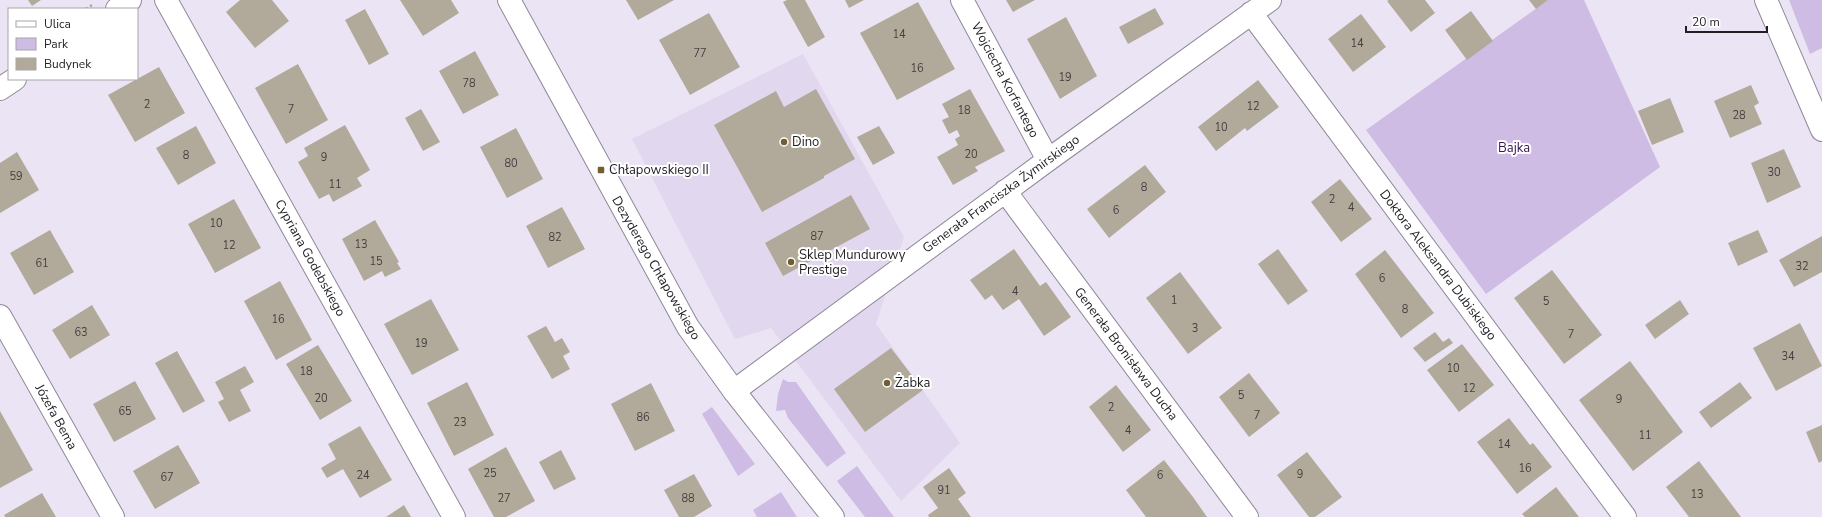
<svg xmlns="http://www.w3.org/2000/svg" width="1822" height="517" font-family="'Nunito Sans',sans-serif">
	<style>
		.built { fill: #e1d7ef }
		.green { fill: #cfbce4 }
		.building { fill: #b1aa9a }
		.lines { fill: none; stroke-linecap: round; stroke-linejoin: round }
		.street-casing { stroke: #8f8898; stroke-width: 24 }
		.secondary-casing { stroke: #8f8898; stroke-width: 24 }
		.path { stroke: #a59fac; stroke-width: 2.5; stroke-dasharray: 2 3; stroke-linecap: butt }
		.street { stroke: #fff; stroke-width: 22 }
		.secondary { stroke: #fff; stroke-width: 22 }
		.poi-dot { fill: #725f2d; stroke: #fff; stroke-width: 1.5 }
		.labels { text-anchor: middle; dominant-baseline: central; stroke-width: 4; stroke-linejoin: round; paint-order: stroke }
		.number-label { font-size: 11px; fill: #444041 }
		.street-label { font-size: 13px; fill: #201d23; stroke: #fff }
		.poi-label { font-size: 13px; fill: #201d23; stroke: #fff; text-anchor: start }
		.park-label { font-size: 13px; fill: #391357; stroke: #fff }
	</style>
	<rect width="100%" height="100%" fill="#ebe4f5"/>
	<path class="built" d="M803 54 904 237 876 324 960 443 901 501 771 328 735 339 632 139Z"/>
	<path class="green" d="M1548 0H1584L1660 167 1486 294 1366 130Z
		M1789 0H1822V48L1810 54Z
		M783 379 788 382H796L846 453 827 467 788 418 785 410 776 411 778 394Z
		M712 407 755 464 738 476 702 414Z
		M857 466 894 517H865L837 481Z
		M781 492 797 517H757L753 510Z"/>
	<path class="building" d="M28 0H41L32 6Z
		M240 0H272L289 21 255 48 226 12Z
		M400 0H451L459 13 423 36Z
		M626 0H674L638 20Z
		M787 0H805L825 37 808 47 783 2Z
		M845 0H864L849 8Z
		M1006 0H1035L1013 12Z
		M1389 0H1425L1435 13 1411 32 1387 1Z
		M1529 0H1548L1536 9Z
		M918 2 955 69 897 100 860 33Z
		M1155 8 1164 24 1128 44 1119 27Z
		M365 9 389 54 369 65 345 20Z
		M1471 11 1493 41 1467 60 1445 30Z
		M709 13 740 67 690 95 659 40Z
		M1361 14 1386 47 1353 72 1328 39Z
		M1066 17 1097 76 1060 99 1027 39Z
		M475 51 499 95 463 114 439 71Z
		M298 64 328 120 286 144 255 88Z
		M159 67 185 113 135 142 108 95Z
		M1258 80 1279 107 1247 131 1245 128 1216 151 1198 127Z
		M1751 85 1759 103 1754 106 1762 124 1730 138 1714 101Z
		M816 89 855 159 824 176V178L762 212 714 125 776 91 784 107Z
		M970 89 1005 151 975 167 978 171 953 185 937 157 958 145 955 139 960 136 957 130 949 134 942 120 949 117 942 104Z
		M1670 98 1684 132 1652 145 1638 111Z
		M421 109 440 142 423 151 405 118Z
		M345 125 370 170 357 178 362 186 333 202 329 194 319 199 298 162 308 156 304 148Z
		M196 126 216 163 178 185 156 148Z
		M879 126 895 153 873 165 857 137Z
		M516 128 543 179 507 198 480 147Z
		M1784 149 1801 187 1767 203 1751 163Z
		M17 152 39 190 0 213V163Z
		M1145 165 1166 192 1109 238 1087 209Z
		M1340 179 1372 219 1341 242 1311 202Z
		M851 195 870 229 783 276 765 243Z
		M234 199 261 248 215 273 188 224Z
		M562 207 585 249 548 268 526 226Z
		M375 220 399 262 397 263 401 269 385 277 382 271 364 281 342 239Z
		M50 230 74 272 34 295 10 253Z
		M1758 230 1768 252 1738 266 1728 243Z
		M1822 236V272L1794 287 1779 260Z
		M1014 249 1040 286 1046 282 1071 317 1044 336 1019 299 1003 310 992 295 985 300 970 280Z
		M1278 249 1308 291 1288 305 1258 264Z
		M1385 250 1434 313 1401 338 1355 274Z
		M1552 270 1602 335 1564 364 1514 298Z
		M1180 272 1222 328 1188 354 1146 298Z
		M280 281 312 340 276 360 244 301Z
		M431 299 459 350 412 375 384 324Z
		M1680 300 1689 314 1655 339 1645 325Z
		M92 305 110 335 70 359 52 330Z
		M1800 323 1822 366 1776 391 1753 348Z
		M546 326 555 342 562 338 570 352 563 356 570 369 552 379 527 336Z
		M1435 332 1443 342 1449 338 1453 343 1425 362 1413 348Z
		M1462 344 1494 385 1459 412 1427 370Z
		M318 345 352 401 320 420 286 364Z
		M891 348 923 390 865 432 834 389Z
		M177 351 205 401 183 413 155 363Z
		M1630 361 1683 432 1633 471 1579 400Z
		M245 366 254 382 240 390 251 411 229 422 218 402 224 399 215 382Z
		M1249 373 1280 413 1249 437 1219 397Z
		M135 381 156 419 114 442 93 404Z
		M467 382 494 435 454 456 427 403Z
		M1740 382 1752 398 1711 428 1699 412Z
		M651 383 675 431 635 451 611 404Z
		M1116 385 1151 430 1123 452 1089 407Z
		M0 411 33 470 0 488Z
		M1509 418 1530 445 1533 443 1552 467 1517 494 1477 442Z
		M1822 425V461L1819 463 1806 432Z
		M360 426 392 480 360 498 343 469 327 478 321 468 336 459 328 444Z
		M178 445 200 483 155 509 133 471Z
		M506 447 535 501 506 517H494L468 469Z
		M561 450 576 479 554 490 539 462Z
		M1307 452 1342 497 1315 517H1309L1277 475Z
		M1164 460 1193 497 1207 517H1146L1126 490Z
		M1699 461 1741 517H1689L1666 487Z
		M949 468 966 493 958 499 971 517H929L928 515 938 508 923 487Z
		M694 474 712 506 694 517H679L664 490Z
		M1556 487 1579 517H1525L1522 514Z
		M42 493 56 517H5L4 515Z
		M404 505 411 517H386Z"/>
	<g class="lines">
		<g class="street-casing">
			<path id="street" d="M166 0 454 517
				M962 0 1048 160
				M1766 0 1822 130
				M117 9 130 0
				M1251 13 1625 517
				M0 89 15 79
				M1005 191 1247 517
				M0 316 113 517
				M734 391 1048 160 1270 0"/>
		</g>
		<g class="secondary-casing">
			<path id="secondary" d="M509 0 688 327 734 391 833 517"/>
		</g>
		<path class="path" d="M86 9 92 5"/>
		<use href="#street" class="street"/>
		<use href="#secondary" class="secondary"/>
	</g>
	<g class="poi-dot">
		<circle cx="784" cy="142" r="4"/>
		<rect x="597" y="166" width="8" height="8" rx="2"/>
		<circle cx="791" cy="262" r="4"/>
		<circle cx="887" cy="383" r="4"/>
	</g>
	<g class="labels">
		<g class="number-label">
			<text x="899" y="34">14</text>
			<text x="1357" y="43">14</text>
			<text x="700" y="53">77</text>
			<text x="917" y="68">16</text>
			<text x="1065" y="77">19</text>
			<text x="469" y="83">78</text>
			<text x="147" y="104">2</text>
			<text x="1253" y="106">12</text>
			<text x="291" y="109">7</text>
			<text x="964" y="110">18</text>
			<text x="1739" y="115">28</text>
			<text x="1221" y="127">10</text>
			<text x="971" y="154">20</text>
			<text x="186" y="155">8</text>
			<text x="324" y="157">9</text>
			<text x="511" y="163">80</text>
			<text x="1774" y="172">30</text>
			<text x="16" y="176">59</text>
			<text x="335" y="184">11</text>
			<text x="1144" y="187">8</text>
			<text x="1332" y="199">2</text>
			<text x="1351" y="207">4</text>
			<text x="1116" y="210">6</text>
			<text x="216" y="223">10</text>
			<text x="817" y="236">87</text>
			<text x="555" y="237">82</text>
			<text x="361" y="244">13</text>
			<text x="229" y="245">12</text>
			<text x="376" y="261">15</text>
			<text x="42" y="263">61</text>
			<text x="1802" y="266">32</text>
			<text x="1382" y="278">6</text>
			<text x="1015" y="291">4</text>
			<text x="1174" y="300">1</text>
			<text x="1546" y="301">5</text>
			<text x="1405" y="309">8</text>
			<text x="278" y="319">16</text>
			<text x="1195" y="328">3</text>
			<text x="81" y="332">63</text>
			<text x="1571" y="334">7</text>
			<text x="421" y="343">19</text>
			<text x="1788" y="356">34</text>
			<text x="1453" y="368">10</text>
			<text x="306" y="371">18</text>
			<text x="1469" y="388">12</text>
			<text x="1241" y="395">5</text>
			<text x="321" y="398">20</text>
			<text x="1619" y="399">9</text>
			<text x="1111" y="407">2</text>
			<text x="125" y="411">65</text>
			<text x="1257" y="415">7</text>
			<text x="643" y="417">86</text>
			<text x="460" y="422">23</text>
			<text x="1128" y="430">4</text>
			<text x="1645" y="435">11</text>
			<text x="1504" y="444">14</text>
			<text x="1525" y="468">16</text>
			<text x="490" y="473">25</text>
			<text x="1300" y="474">9</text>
			<text x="363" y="475">24</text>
			<text x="1160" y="475">6</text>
			<text x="167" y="477">67</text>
			<text x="944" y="490">91</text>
			<text x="1697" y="494">13</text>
			<text x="504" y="498">27</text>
			<text x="688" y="498">88</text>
		</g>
		<g class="street-label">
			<text transform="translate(1005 80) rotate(62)">Wojciecha Korfantego</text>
			<text transform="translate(1001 194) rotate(-36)">Generała Franciszka Żymirskiego</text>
			<text transform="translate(310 258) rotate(61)">Cypriana Godebskiego</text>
			<text transform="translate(1438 265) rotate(53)">Doktora Aleksandra Dubiskiego</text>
			<text transform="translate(656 268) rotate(60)">Dezyderego Chłapowskiego</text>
			<text transform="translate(1126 354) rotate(53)">Generała Bronisława Ducha</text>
			<text transform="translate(56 417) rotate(61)">Józefa Bema</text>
		</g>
		<g class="poi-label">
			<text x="792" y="142">Dino</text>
			<text x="609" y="170">Chłapowskiego II</text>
			<text x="799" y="255">Sklep Mundurowy<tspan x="799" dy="15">Prestige</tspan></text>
			<text x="895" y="383">Żabka</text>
		</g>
		<g class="park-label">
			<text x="1514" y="148">Bajka</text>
		</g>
	</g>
	<rect x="8" y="8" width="130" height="72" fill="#ffffff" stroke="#a6a5a7"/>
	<rect x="16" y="21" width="20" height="6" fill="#ffffff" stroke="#a6a5a7"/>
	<text x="44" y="28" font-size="12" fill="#201d23">Ulica</text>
	<rect x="16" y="38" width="20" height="12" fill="#cfbce4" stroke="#a6a5a7"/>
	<text x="44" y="48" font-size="12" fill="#201d23">Park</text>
	<rect x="16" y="58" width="20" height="12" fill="#b1aa9a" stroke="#a6a5a7"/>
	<text x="44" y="68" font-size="12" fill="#201d23">Budynek</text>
	<path d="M1686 26v6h81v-6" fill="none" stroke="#201d23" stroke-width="2"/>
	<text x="1692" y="26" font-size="12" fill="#201d23" stroke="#ffffff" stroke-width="3" paint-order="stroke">20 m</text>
</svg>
